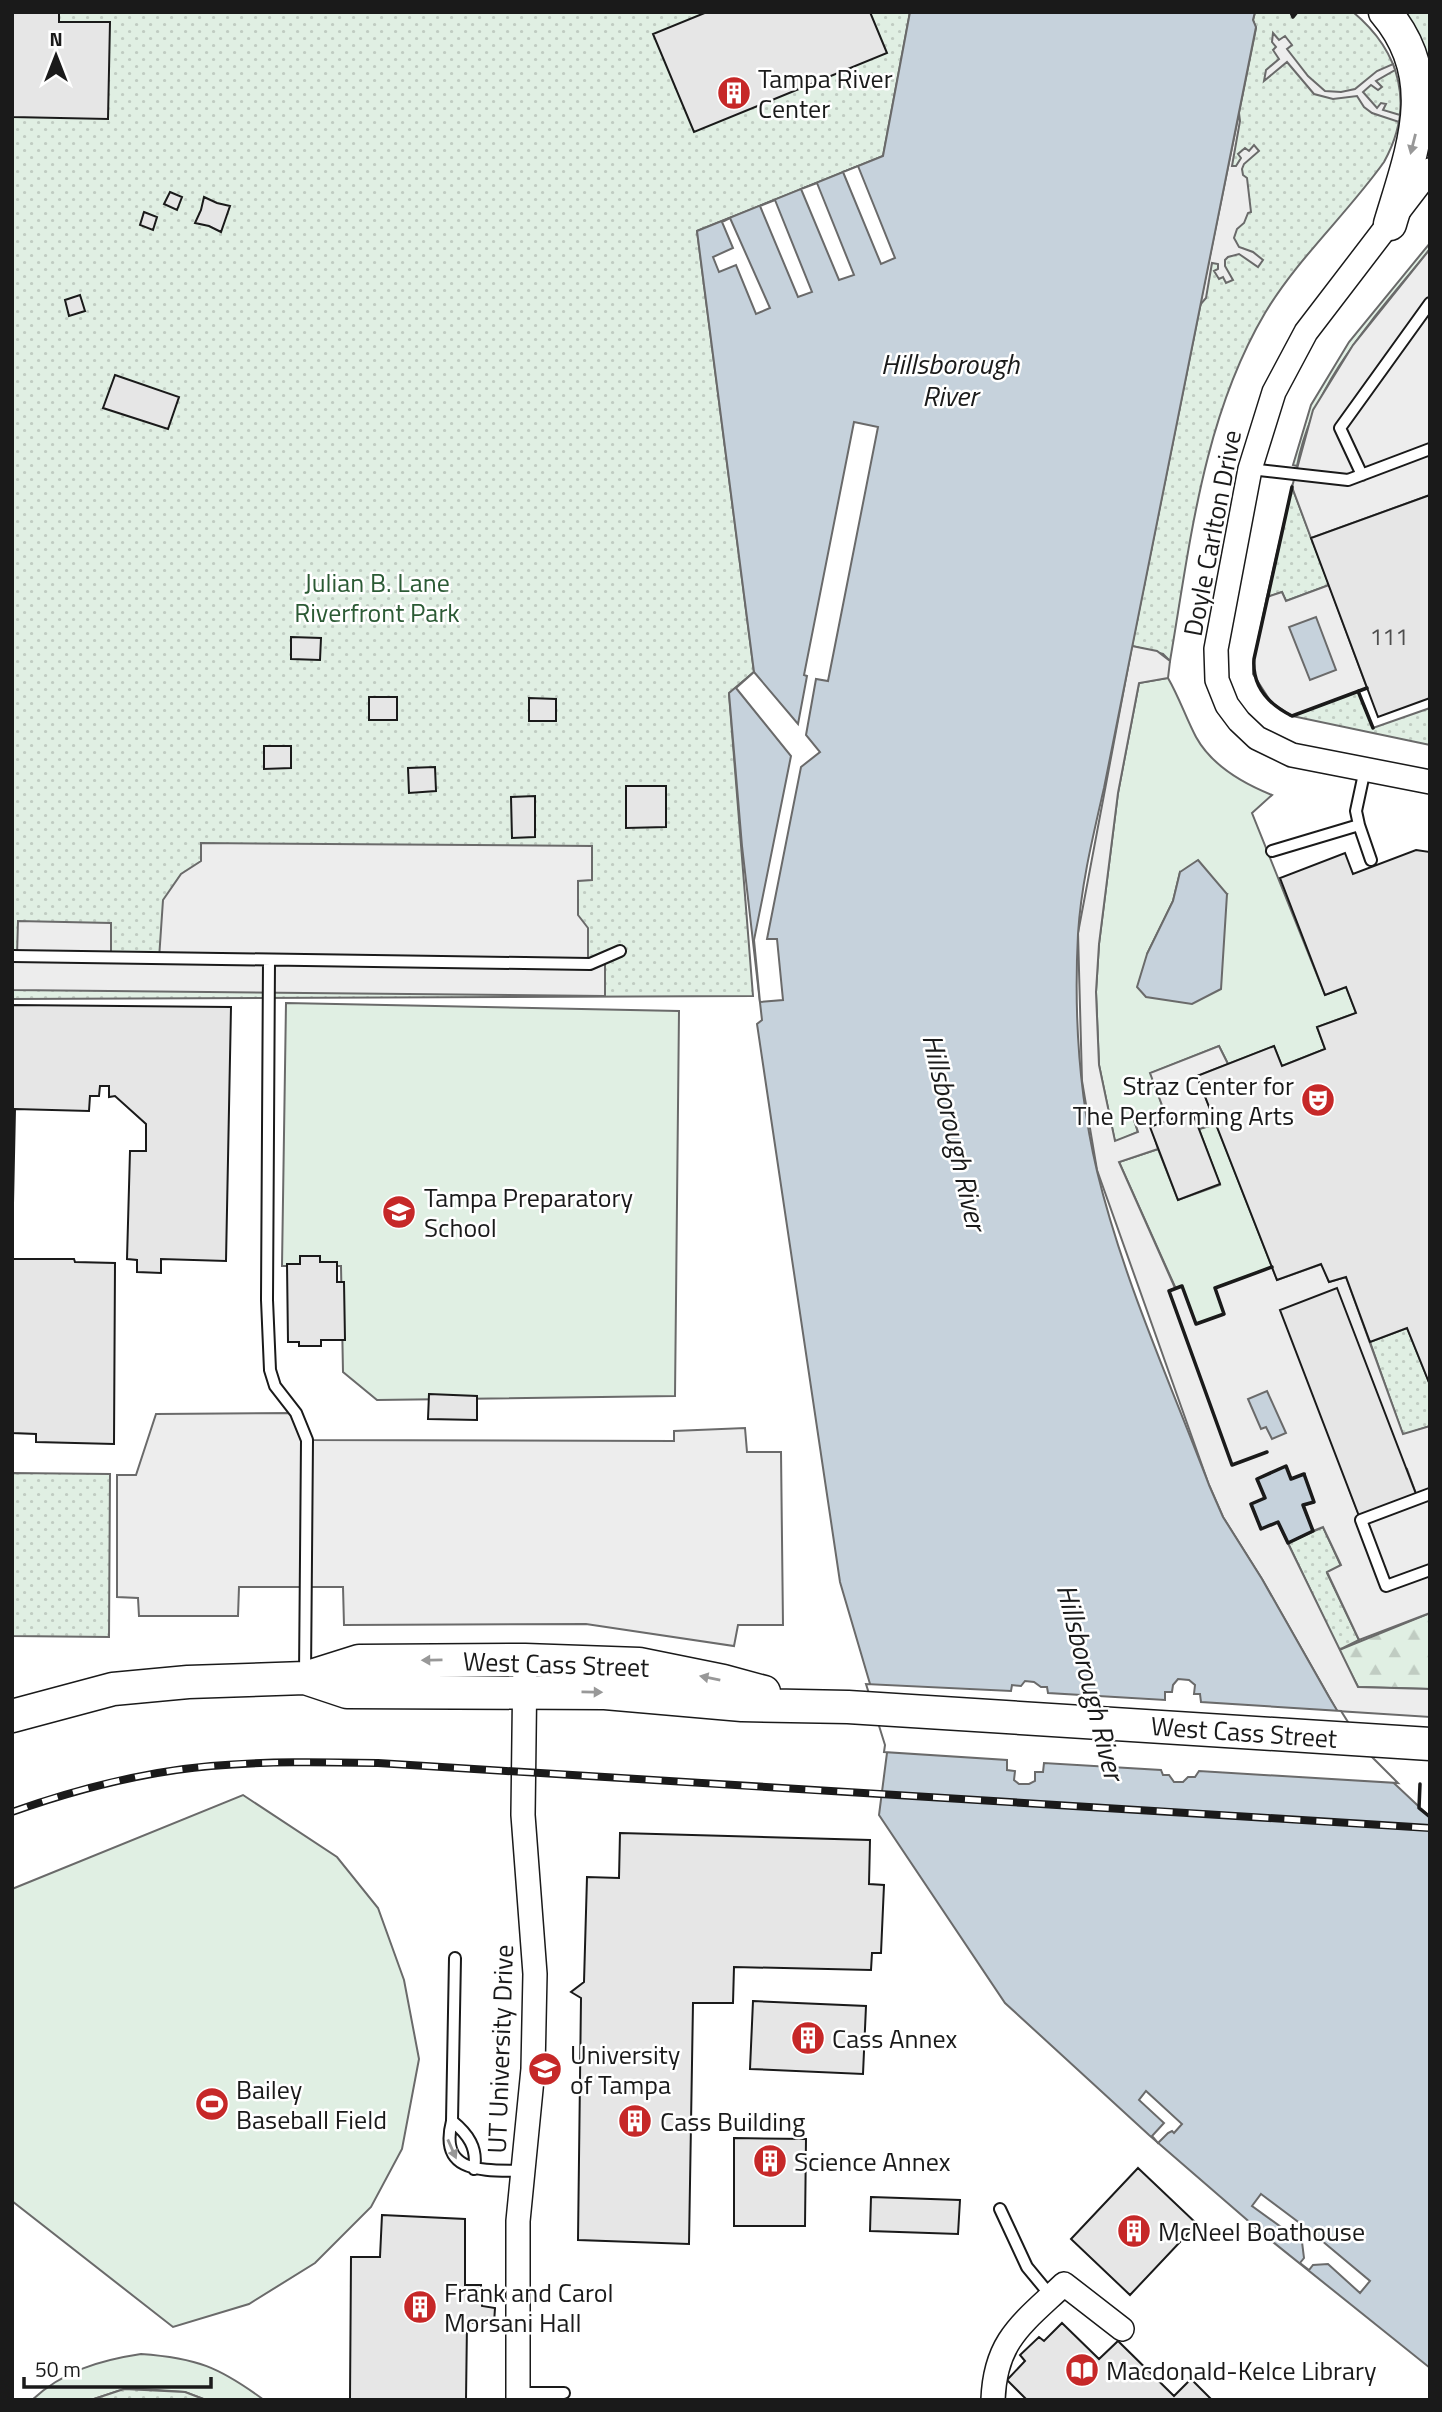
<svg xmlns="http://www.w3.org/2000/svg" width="1442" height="2412" font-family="'Titillium Web',sans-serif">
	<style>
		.grass { fill: #e0efe3; stroke: #6a6a6a; stroke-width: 2; fill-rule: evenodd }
		.forest { fill: url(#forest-firs); stroke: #6a6a6a; stroke-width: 2 }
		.park { fill: url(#park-dots); stroke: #6a6a6a; stroke-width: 2 }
		.parking { fill: #ededed; stroke: #6a6a6a; stroke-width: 2; fill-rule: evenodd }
		.water { fill: #c6d2dc; stroke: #6a6a6a; stroke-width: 2 }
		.pier { fill: #fff; stroke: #6a6a6a; stroke-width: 2 }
		.building { fill: #e6e6e6; stroke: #1a1a1a; stroke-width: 2 }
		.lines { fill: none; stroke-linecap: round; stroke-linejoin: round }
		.lane-casing { stroke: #1a1a1a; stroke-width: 14 }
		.street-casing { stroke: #1a1a1a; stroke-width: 26 }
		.secondary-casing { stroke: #1a1a1a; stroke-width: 35 }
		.lane { stroke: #fff; stroke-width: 10 }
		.street { stroke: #fff; stroke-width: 23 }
		.secondary { stroke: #fff; stroke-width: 32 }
		.rail-casing { stroke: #1a1a1a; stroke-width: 8 }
		.rail { stroke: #fff; stroke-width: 5; stroke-dasharray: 16; stroke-linecap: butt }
		.wall { stroke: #1a1a1a; stroke-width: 3.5 }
		.oneway { fill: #989898 }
		.labels { text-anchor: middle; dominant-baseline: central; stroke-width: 5; stroke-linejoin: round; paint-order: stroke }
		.number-label { font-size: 23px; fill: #4d4d4d }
		.poi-label { font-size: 26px; fill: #1a1a1a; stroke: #fff; text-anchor: start }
		.street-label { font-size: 26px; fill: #1a1a1a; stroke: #fff }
		.park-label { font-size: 26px; fill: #2b5a34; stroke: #fff }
		.water-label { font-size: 28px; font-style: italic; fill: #1a1a1a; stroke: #fff }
	</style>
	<defs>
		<pattern id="forest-firs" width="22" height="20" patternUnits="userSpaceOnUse" patternTransform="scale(1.75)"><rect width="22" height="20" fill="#e0efe3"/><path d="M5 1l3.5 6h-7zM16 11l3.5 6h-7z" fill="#c0ccc2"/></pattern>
		<pattern id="park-dots" width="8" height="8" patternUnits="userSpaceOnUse" patternTransform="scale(1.75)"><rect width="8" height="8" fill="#e0efe3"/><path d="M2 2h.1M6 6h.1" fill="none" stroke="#c0ccc2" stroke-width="1.8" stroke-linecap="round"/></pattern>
	</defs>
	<rect width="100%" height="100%" fill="#fff"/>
	<path class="grass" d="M1430 243V249C1377 315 1313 381 1297 466L1293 465 1311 405 1349 342Z
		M1168 678C1179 697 1186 718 1196 737 1212 766 1242 783 1272 795L1252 813 1325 995 1346 987 1356 1013 1317 1027 1325 1049 1282 1066 1274 1046 1228 1064 1219 1046 1151 1073 1163 1108 1134 1120 1138 1132 1115 1142 1099 1065 1096 992 1099 944 1118 793 1139 683ZM1180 872 1227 894 1147 954 1173 901Z
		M286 1003 679 1011 675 1396 377 1400 343 1372 341 1266H282Z
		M1216 1124 1272 1267 1215 1288 1224 1314 1196 1324 1182 1287 1176 1289 1119 1162 1158 1149 1178 1200 1220 1185 1199 1129Z
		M243 1795 337 1857 378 1908 404 1980 419 2059 402 2149 371 2207 315 2263 249 2304 173 2327 12 2201V1889Z
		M141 2354C197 2358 219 2367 264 2400H206L185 2392 143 2389H124L91 2400H32C63 2371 101 2360 141 2354Z"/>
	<path class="forest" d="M1430 1613V1689L1358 1687 1339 1650Z"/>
	<path class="park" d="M12 12H910L883 156 697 231 754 672 729 694 753 996 12 999Z
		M1255 12H1291L1293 17 1297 12H1353C1401 52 1415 106 1384 162 1347 214 1298 258 1265 313 1203 418 1190 544 1170 661L1163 654 1132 646 1256 28 1253 20Z
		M1402 12H1430V75Z
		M1292 487 1329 585 1286 601 1282 592 1267 597Z
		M1358 691 1373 728 1430 708V745L1292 716Z
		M1407 1328 1430 1385V1426L1403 1435 1370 1342Z
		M12 1473 110 1474 109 1637 12 1636Z
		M1323 1527 1341 1566 1327 1573 1359 1640 1339 1650 1288 1543Z
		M124 2389 185 2392 206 2400H91Z"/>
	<path class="parking" d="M1273 33 1279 40 1285 36 1292 45 1287 49 1308 76 1325 91 1341 92 1355 89 1377 71 1393 64 1395 70 1376 81 1382 87 1378 90 1371 85 1363 92 1377 108 1381 103 1386 104 1383 110 1400 115 1399 122 1372 113 1364 107 1357 96 1333 99 1314 94 1287 62 1264 81 1266 70 1279 59 1273 50 1276 47 1272 42Z
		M1239 113 1240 121 1232 166H1236L1241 158 1238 154 1245 148 1249 151 1254 145 1259 151 1244 164 1242 169 1243 175 1247 178 1251 212 1248 213 1244 223 1237 229 1234 238 1239 247 1253 252 1263 260 1258 267 1239 254 1228 257 1225 260V266L1233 280 1226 283 1223 277 1219 279 1214 271 1218 269V264L1212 263 1206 298 1200 305Z
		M1430 249V495L1311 538 1292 487 1313 410 1353 345Z
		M1329 585 1367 688 1292 716 1271 702 1253 674 1254 659 1267 597 1282 592 1286 601Z
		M1132 646 1157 651 1170 661 1168 678 1139 683 1118 793 1099 944 1096 992 1099 1065 1115 1141 1138 1132 1134 1120 1163 1108 1150 1073 1219 1046 1228 1064 1197 1076 1216 1124 1199 1129 1151 1127 1158 1149 1119 1162 1175 1288 1182 1286 1196 1324 1224 1314 1215 1288 1272 1267 1277 1280 1322 1264 1329 1282 1346 1277 1403 1434 1430 1426V1613L1359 1640 1327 1572 1341 1565 1323 1527 1313 1531 1303 1505 1305 1474 1291 1479 1286 1466 1257 1480 1358 1687 1430 1689V1717L1337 1711 1262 1579 1223 1517 1209 1485 1097 1170 1082 1081 1078 933ZM1407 1469 1416 1494 1359 1515 1349 1489Z
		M201 843 592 846V880L578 881V915L588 928V961H605V996L12 990V956H17L18 921 111 923V958L159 959 163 900 181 874 201 861Z
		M296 1413 307 1440 674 1441V1431L745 1428 747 1452H781L783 1625H738L734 1646 586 1624 344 1625 343 1587H239L238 1616H139L138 1598 117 1597V1475H136L156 1414Z"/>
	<path class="water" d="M910 12H1255L1253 20 1256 27 1104 788C1093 836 1081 885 1078 934 1074 1012 1079 1095 1097 1171 1123 1279 1170 1382 1209 1485L1223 1517 1262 1579 1329 1697 1364 1755 1430 1817V2368L1268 2238 1149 2135 1005 2003 879 1815 888 1745 840 1582 757 1024 762 1020 742 846 729 693 754 672 697 231 883 156Z
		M1316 617 1336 670 1310 680 1289 627Z
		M1198 860 1227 894 1221 989 1192 1004 1146 997 1137 987 1147 954 1173 901 1180 872Z
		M1267 1391 1286 1433 1272 1439 1266 1427 1261 1429 1248 1399Z
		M1286 1466 1291 1479 1304 1474 1314 1502 1303 1506 1313 1531 1288 1543 1278 1522 1261 1529 1251 1504 1265 1498 1257 1479Z"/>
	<path class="pier" d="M858 166 895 258 881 264 843 172Z
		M817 183 854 275 839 280 801 189Z
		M775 200 812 292 798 297 760 206Z
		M730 218 770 308 756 314 736 265 719 272 713 257 733 248 722 222Z
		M854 422 878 427 828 681 816 679 806 735 820 752 801 767 767 939H777L783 1000 760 1002 754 940 791 756 736 688 754 672 798 724 807 676 804 675Z
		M1178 1679 1189 1680 1195 1685 1194 1694H1200L1201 1702 1341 1711 1367 1752 1398 1783 1199 1771 1195 1777H1188L1183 1782H1174L1169 1775H1163L1161 1770 1044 1763 1043 1772H1035V1781L1029 1784H1019L1014 1780 1015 1771 1007 1770V1760L884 1752 885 1745 866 1684 1011 1691 1012 1685 1021 1686 1025 1681 1034 1682 1041 1687H1047L1048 1693 1165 1700V1692H1172L1173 1685Z
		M1146 2091 1182 2124 1174 2133 1172 2131 1168 2133 1158 2143 1152 2136 1164 2123 1139 2100Z
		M1261 2194 1309 2230 1370 2281 1360 2293 1328 2264 1313 2265 1309 2270 1300 2263 1304 2258 1302 2242 1252 2206Z"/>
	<path class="building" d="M12 12H59V22H110L108 119 12 117Z
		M707 12H870L887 53 694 132 653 34Z
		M170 192 182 197 177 210 164 204Z
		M204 197 217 203 230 206 221 232 209 226 195 223 201 210Z
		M144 212 157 217 153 230 140 225Z
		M80 295 85 311 69 316 65 300Z
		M115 375 179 397 168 429 103 408Z
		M1430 495V698L1378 717 1311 538Z
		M291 637 321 638 320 660 291 659Z
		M369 697H397V720H369Z
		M529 698 556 699V721H529Z
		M264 746H291V768L264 769Z
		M435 767 436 791 409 793 408 768Z
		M626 786H666V827L626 828Z
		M535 796V837L512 838 511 797Z
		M1416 850 1430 852V1385L1407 1328 1370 1342 1346 1277 1329 1282 1321 1264 1277 1280 1197 1076 1274 1046 1282 1066 1325 1049 1317 1027 1356 1013 1346 987 1325 995 1280 878 1345 853 1353 874Z
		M12 1005 231 1007 226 1261 161 1259V1273L137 1272V1260L127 1259 130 1151H146V1124L115 1096 109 1097V1086H100L99 1096H90L89 1111 15 1109 12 1250Z
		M1192 1111 1220 1184 1178 1200 1150 1127Z
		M300 1256H320V1262H337V1282H344L345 1340H321V1346H299V1342H288L287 1264H300Z
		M12 1259H74L75 1262 115 1263 114 1444 36 1442V1434L12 1433Z
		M1337 1288 1416 1494 1359 1516 1280 1310Z
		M429 1394 477 1396V1420L428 1419Z
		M620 1833 870 1840 869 1884 884 1885 881 1953H872L871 1970 734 1967 733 2003H693L689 2244 578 2240 581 1998 571 1992 584 1982 587 1877 619 1878Z
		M753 2001 866 2006 863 2074 750 2069Z
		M734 2138 806 2139 805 2226H734Z
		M1138 2168 1197 2224 1130 2295 1071 2239Z
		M871 2197 960 2200 958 2234 870 2231Z
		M382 2215 465 2219V2285H481L482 2306 495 2308 494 2323H467L466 2400H350L351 2257H380Z
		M1062 2323 1099 2359 1118 2341 1174 2396 1191 2379 1212 2400H1027L1007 2380 1025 2361 1020 2355 1039 2337 1044 2341Z"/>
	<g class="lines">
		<g class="lane-casing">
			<path id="lane" d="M1250 469 1348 480 1430 449
				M1362 475 1340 428 1430 303
				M1359 825 1371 860
				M1272 851 1359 825 1356 811 1365 769
				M12 956 590 964 620 951
				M269 961 267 1300 270 1370 275 1386 296 1413 307 1440 305 1676
				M1430 1494 1361 1520 1386 1586 1430 1570
				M455 1958 452 2121C438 2175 485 2170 523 2171
				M452 2121C468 2134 478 2148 474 2169
				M1000 2209 1027 2267 1051 2296
				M518 2393H564"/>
		</g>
		<g class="street-casing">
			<path id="street" d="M1430 170 1306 332 1274 392 1250 469 1216 649 1217 680 1227 705 1239 721 1257 738 1292 755 1430 782
				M518 2400V2221L533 2069 535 1974 523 1815 525 1660
				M993 2400C995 2340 1023 2323 1064 2284L1122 2329"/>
		</g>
		<g class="secondary-casing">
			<path id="secondary" d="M1385 12C1442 79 1412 150 1390 224
				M305 1678 347 1692 605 1693 742 1705 848 1707 1430 1744
				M12 1716 113 1689 188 1682 305 1678 359 1661 525 1660 639 1664 723 1681 764 1692"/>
		</g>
		<use href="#lane" class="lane"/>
		<use href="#street" class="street"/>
		<use href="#secondary" class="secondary"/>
		<g class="rail-casing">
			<path id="rail" d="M12 1812C77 1789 143 1772 211 1766 267 1761 322 1762 378 1763L1430 1828"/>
		</g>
		<use href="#rail" class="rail"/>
		<path class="wall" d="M1291 12 1293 17 1297 12
			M1292 487 1254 659C1252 686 1268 704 1292 716L1367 688
			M1358 691 1373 728
			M1267 1452 1232 1465 1169 1291 1182 1286 1196 1324 1224 1314 1215 1288 1272 1267
			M1286 1466 1291 1479 1304 1474 1314 1502 1303 1505 1313 1531 1288 1543 1278 1522 1261 1529 1251 1504 1265 1498 1257 1479Z
			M1420 1784 1419 1808 1430 1817"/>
	</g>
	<defs><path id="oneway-solid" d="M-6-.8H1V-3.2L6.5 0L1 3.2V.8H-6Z" transform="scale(1.75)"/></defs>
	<g class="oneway">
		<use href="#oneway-solid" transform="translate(1413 144) rotate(104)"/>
		<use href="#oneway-solid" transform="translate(432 1660) rotate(179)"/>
		<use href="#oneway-solid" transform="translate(710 1678) rotate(-169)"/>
		<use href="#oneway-solid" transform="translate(592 1692) rotate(1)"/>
		<use href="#oneway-solid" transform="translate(452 2149) rotate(66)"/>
	</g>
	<defs>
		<g id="building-disc" transform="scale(1.75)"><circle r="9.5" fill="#c62828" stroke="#fff"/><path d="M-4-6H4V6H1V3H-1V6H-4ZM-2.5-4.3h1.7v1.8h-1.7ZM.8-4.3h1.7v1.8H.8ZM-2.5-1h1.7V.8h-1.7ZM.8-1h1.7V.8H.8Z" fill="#fff"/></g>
		<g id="theatre-disc" transform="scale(1.75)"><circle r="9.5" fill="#c62828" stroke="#fff"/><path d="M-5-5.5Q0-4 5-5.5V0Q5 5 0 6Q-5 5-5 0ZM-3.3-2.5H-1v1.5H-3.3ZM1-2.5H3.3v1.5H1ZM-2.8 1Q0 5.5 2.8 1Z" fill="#fff"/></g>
		<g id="school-disc" transform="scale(1.75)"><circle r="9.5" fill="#c62828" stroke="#fff"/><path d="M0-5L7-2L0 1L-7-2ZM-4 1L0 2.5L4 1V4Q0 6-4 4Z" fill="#fff"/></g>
		<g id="university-disc" transform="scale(1.75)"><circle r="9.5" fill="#c62828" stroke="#fff"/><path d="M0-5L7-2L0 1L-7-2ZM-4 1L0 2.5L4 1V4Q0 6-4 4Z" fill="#fff"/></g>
		<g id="stadium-disc" transform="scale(1.75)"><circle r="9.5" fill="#c62828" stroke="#fff"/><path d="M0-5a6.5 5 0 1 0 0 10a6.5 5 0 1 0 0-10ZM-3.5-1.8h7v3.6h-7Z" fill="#fff"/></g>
		<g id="library-disc" transform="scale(1.75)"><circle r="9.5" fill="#c62828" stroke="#fff"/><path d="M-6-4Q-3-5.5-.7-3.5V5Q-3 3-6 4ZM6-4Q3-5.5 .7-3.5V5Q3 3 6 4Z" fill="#fff"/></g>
	</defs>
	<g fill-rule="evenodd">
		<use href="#building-disc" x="734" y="93"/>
		<use href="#theatre-disc" x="1318" y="1100"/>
		<use href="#school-disc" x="399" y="1212"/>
		<use href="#building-disc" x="808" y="2038"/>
		<use href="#university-disc" x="545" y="2069"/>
		<use href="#stadium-disc" x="212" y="2104"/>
		<use href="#building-disc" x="635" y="2121"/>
		<use href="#building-disc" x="770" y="2161"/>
		<use href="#building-disc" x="1134" y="2231"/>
		<use href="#building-disc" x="420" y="2307"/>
		<use href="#library-disc" x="1082" y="2370"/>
	</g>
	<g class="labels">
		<g class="number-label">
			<text x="1389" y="636">111</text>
		</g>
		<g class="poi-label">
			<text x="758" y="78">Tampa River<tspan x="758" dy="30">Center</tspan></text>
			<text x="1294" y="1085" text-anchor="end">Straz Center for<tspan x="1294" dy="30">The Performing Arts</tspan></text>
			<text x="424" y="1197">Tampa Preparatory<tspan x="424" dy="30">School</tspan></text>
			<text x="832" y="2038">Cass Annex</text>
			<text x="570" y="2054">University<tspan x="570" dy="30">of Tampa</tspan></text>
			<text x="236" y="2089">Bailey<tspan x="236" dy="30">Baseball Field</tspan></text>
			<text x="660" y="2121">Cass Building</text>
			<text x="794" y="2161">Science Annex</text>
			<text x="1158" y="2231">McNeel Boathouse</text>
			<text x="444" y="2292">Frank and Carol<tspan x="444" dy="30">Morsani Hall</tspan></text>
			<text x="1106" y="2370">Macdonald-Kelce Library</text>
		</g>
		<g class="street-label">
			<text transform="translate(1212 533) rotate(-79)">Doyle Carlton Drive</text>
			<text transform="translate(556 1664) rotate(2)">West Cass Street</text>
			<text transform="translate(1244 1732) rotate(4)">West Cass Street</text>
			<text transform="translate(500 2049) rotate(-88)">UT University Drive</text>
		</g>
		<g class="park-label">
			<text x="377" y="582">Julian B. Lane<tspan x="377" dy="30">Riverfront Park</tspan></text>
		</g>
		<g class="water-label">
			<text x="950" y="363">Hillsborough<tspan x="950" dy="32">River</tspan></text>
			<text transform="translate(955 1132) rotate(77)">Hillsborough River</text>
			<text transform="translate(1091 1682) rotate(76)">Hillsborough River</text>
		</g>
	</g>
	<rect width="1442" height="2412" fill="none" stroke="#1a1a1a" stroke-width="28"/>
	<g transform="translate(56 56)" stroke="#ffffff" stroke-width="5" paint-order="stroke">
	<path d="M0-5L12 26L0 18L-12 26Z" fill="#1a1a1a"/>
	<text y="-10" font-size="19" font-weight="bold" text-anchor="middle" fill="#1a1a1a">N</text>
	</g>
	<path d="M24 2377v10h187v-10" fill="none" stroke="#1a1a1a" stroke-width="3.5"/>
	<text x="35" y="2377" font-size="21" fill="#1a1a1a" stroke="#ffffff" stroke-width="5" paint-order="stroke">50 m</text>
</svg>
